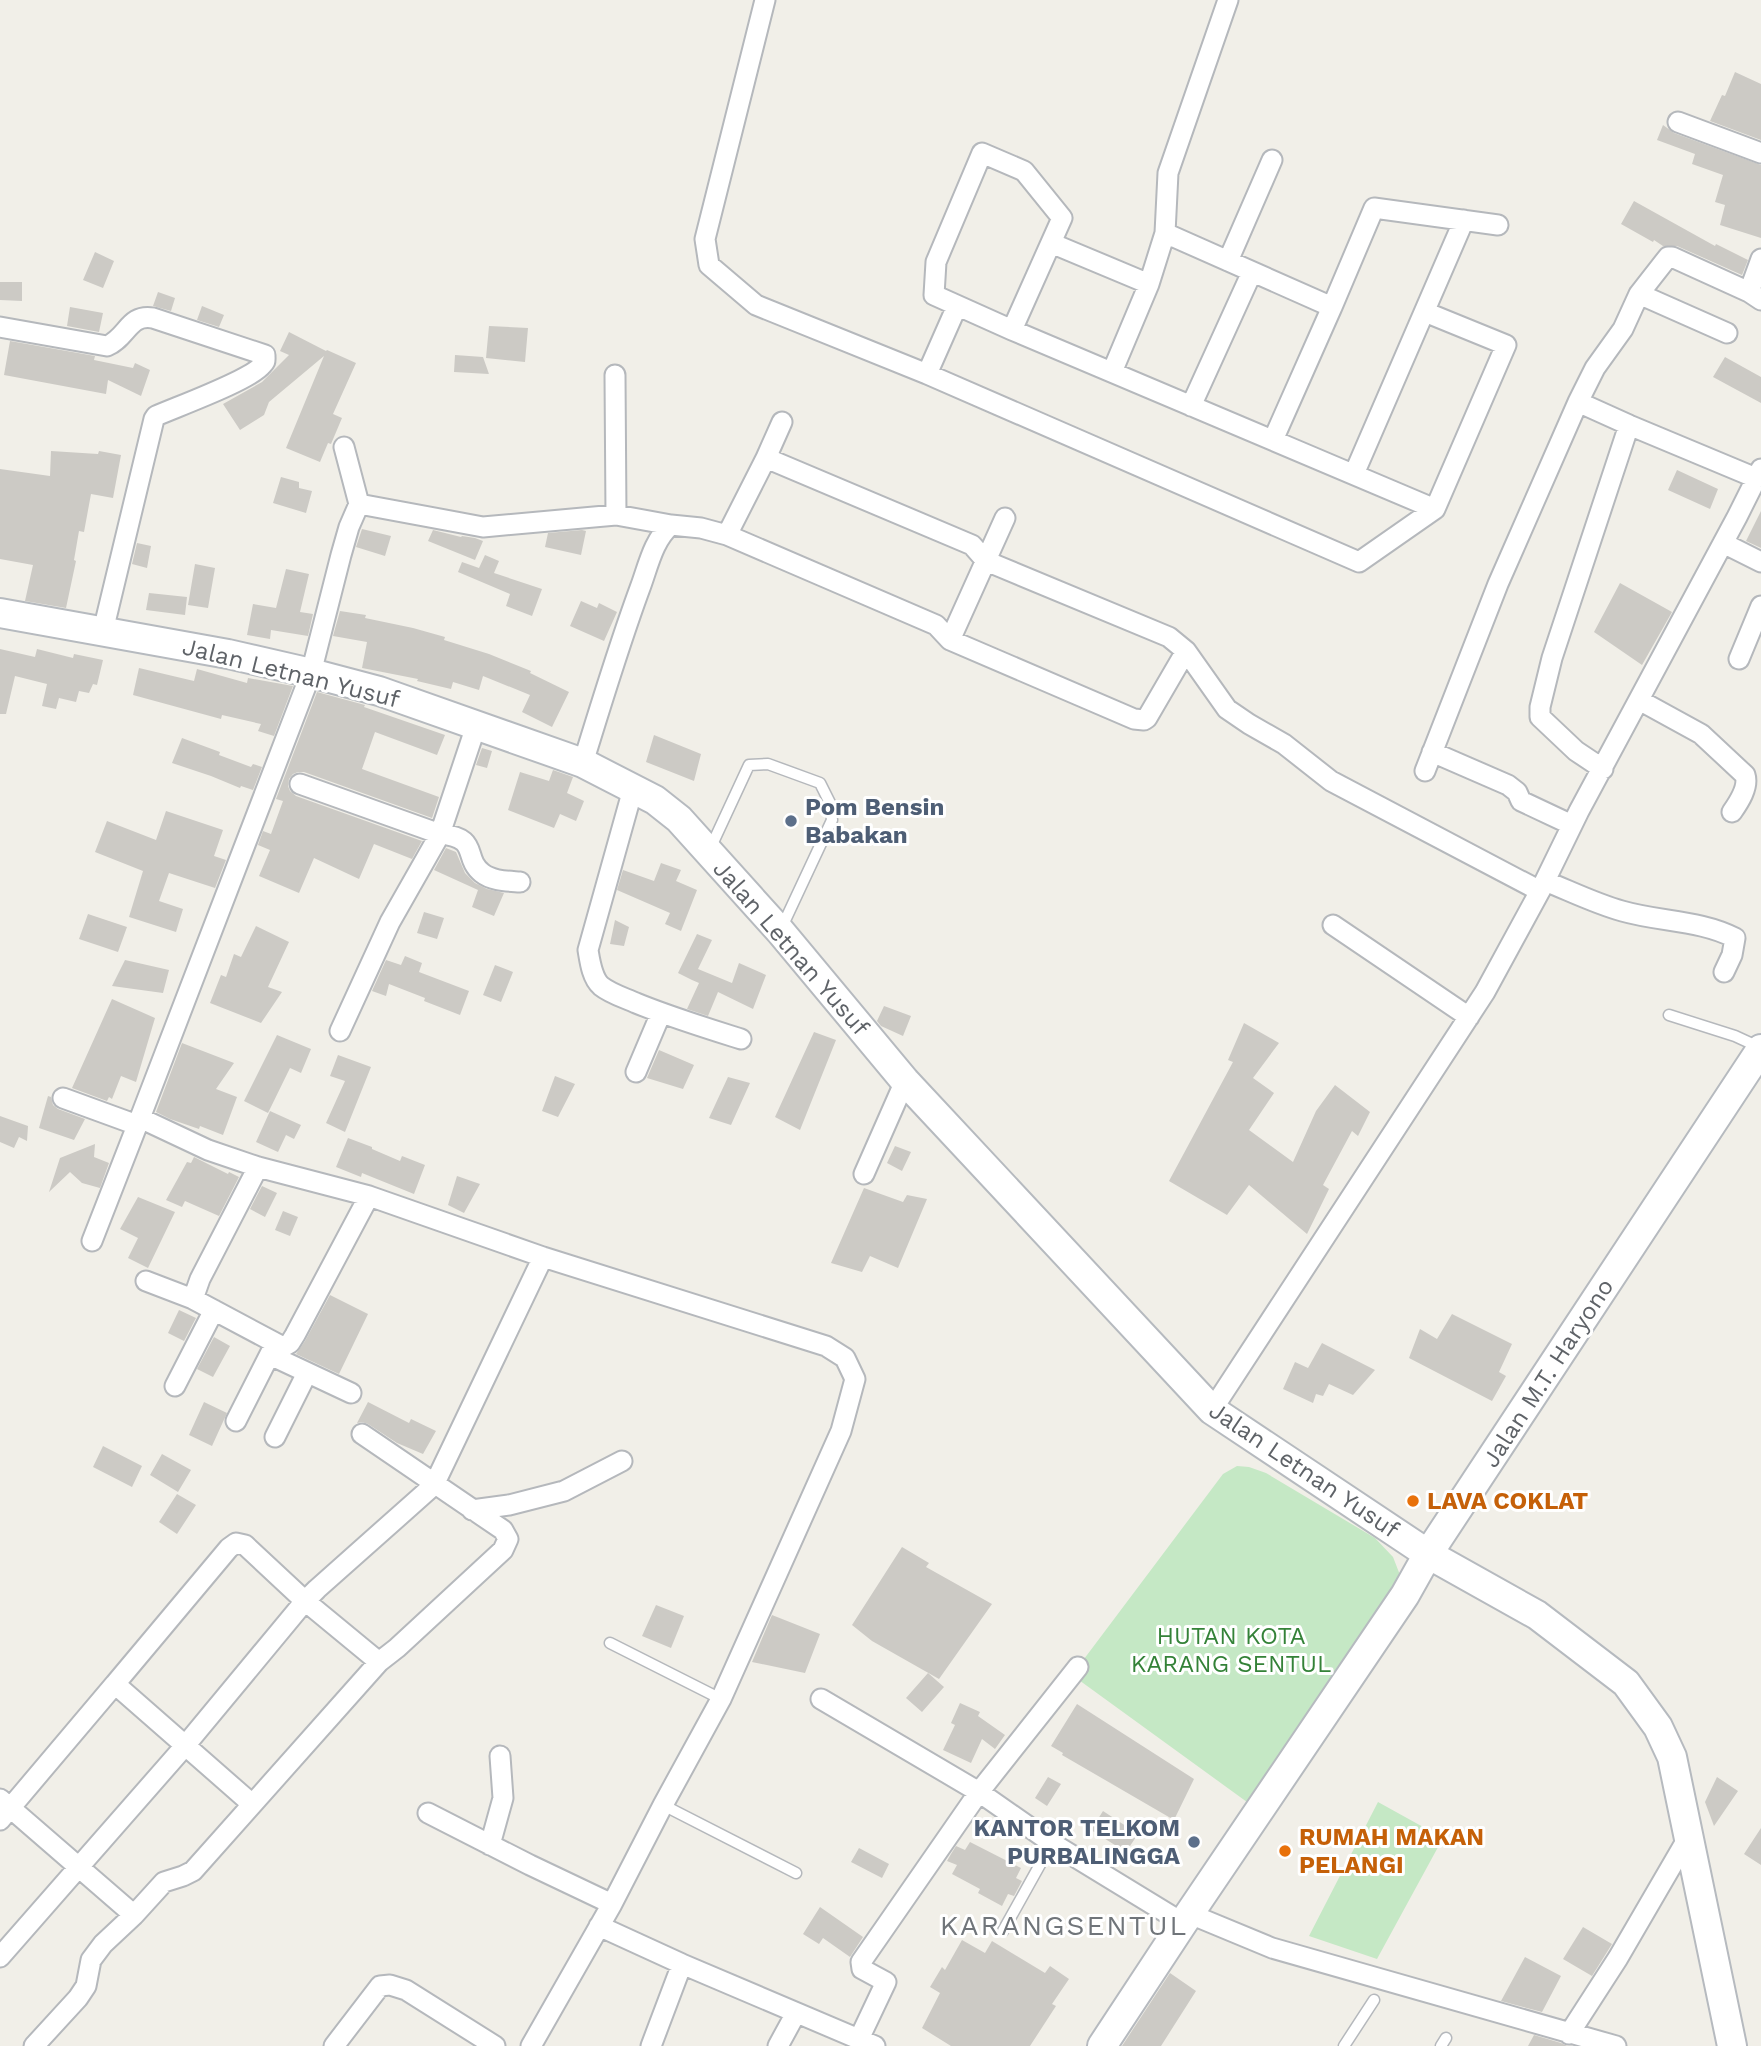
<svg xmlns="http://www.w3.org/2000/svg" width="1761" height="2046" font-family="'Work Sans',sans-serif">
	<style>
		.green { fill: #c5e8c5 }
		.building { fill: #cccac5 }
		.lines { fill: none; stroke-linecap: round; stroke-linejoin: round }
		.lane-casing { stroke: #b5b8bc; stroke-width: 13 }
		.street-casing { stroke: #b5b8bc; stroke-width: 23 }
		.secondary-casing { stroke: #b6babf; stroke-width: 32 }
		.lane { stroke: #fff; stroke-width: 10 }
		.street { stroke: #fff; stroke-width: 19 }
		.secondary { stroke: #fff; stroke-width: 28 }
		.service-dot { fill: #5c6f8a; stroke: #fff; stroke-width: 2.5 }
		.food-dot { fill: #e8710a; stroke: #fff; stroke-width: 2.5 }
		.labels { text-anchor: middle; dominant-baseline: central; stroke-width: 6; stroke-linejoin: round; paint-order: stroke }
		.street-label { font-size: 24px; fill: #5f6368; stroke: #fff }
		.service-label { font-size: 24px; font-weight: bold; fill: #4e5e75; stroke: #fff; text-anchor: start }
		.food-label { font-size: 24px; font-weight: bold; fill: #c56008; stroke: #fff; text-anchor: start }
		.park-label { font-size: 24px; fill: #348238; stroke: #fff }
		.quarter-label { font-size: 28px; letter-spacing: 2px; fill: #70757a; stroke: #fff }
	</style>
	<rect width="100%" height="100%" fill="#f1efe8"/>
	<path class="green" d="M1237 1466 1249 1467 1266 1473 1375 1538 1393 1557 1400 1575 1403 1594 1258 1810 1072 1675 1223 1474Z
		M1378 1802 1443 1838 1377 1959 1309 1936Z"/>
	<path class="building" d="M1735 72 1761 84V140L1710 121 1722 95 1725 96Z
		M1663 125 1674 133 1761 165V238L1720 225 1725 205 1715 202 1723 175 1692 164 1695 154 1657 140Z
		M1634 201 1715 246 1716 244 1748 260 1742 275 1677 246H1663L1654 240 1653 242 1621 224Z
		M95 252 114 261 103 288 83 280Z
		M0 282H22V301L0 300Z
		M158 292 175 298 171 311 153 306Z
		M202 306 224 315 219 327 197 320Z
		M70 307 103 313 99 332 67 326Z
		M489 326 528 328 525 362 486 358Z
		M289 332 326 351 327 350 356 363 333 414 342 418 331 444 328 443 320 462 286 448 324 356 269 402 264 415 240 430 223 404 262 382 289 355 280 351Z
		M10 341 95 356 94 360 133 368 135 363 150 370 141 396 108 380 106 394 4 375Z
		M455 355 483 357 489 374 454 372Z
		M1725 357 1761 377V403L1713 377Z
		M51 451 98 454 99 451 121 455 113 498 91 494 84 532 79 531 74 560 76 561 66 608 25 601 33 565 0 559V469L50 476Z
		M1677 470 1718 489 1710 509 1668 490Z
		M281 477 299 482V488L312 491 306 513 273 503Z
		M1761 511V548L1746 541Z
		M362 529 391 536 385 556 356 547Z
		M433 530 461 537 462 536 475 538 483 541 475 560 428 541Z
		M582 530 586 531 581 555 545 547 548 533Z
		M137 543 151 546 147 568 132 564Z
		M485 555 499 561 494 573 542 589 532 616 506 606 510 594 458 572 462 562 479 568Z
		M195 564 215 568 208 608 188 605Z
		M286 569 309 574 300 612 313 614 308 636 271 630 270 639 247 635 253 604 276 608Z
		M1620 583 1672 612 1642 665 1594 632Z
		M149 593 187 597 185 615 146 610Z
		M581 601 597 608 599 603 617 612 604 641 570 626Z
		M340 611 366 615 365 618 413 628 445 637 444 640 489 654 531 671 530 673 569 692 552 727 522 712 530 695 483 676 479 690 453 682 451 689 417 681 418 679 362 668 367 642 333 636Z
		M0 649 35 657 37 649 73 658 74 654 103 660 97 685 93 684 89 693 79 691 76 702 59 698 56 709 42 706 47 684 15 676 6 714H0Z
		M139 668 194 681 197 669 247 683 248 678 293 686 274 736 258 731 261 724 222 715 221 719 133 695Z
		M317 692 365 705 364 707 445 735 437 755 375 732 362 769 439 797 432 818 304 772H298L293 774 289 779 288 786 290 791 296 796 422 841 412 859 374 844 359 879 314 858 299 893 259 876 270 850 258 845 263 831 271 834 283 801 276 799Z
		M654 735 701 754 694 781 646 762Z
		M182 738 220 752 219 755 251 767 253 764 262 767 253 790 241 786 240 788 211 776 172 763Z
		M482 748 492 751 487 768 476 765Z
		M553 770 573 777 567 793 584 801 576 821 560 814 554 828 508 810 520 772 549 781Z
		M166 811 223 830 214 856 226 860 215 888 169 873 159 901 183 909 176 932 129 917 143 871 95 852 107 821 156 840Z
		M446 848 456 852 465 873 475 883 487 889 504 893 494 916 472 907 478 890 434 870Z
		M661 863 681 870 676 881 697 890 681 931 665 924 670 913 617 890 623 870 654 881Z
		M424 912 444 918 437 939 417 933Z
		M88 914 127 927 118 952 79 939Z
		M615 920 629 927 624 946 610 944Z
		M256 926 289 942 268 987 282 992 261 1023 210 1003 221 975 226 977 234 954 241 957Z
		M697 934 712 940 698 969 732 983 739 963 766 975 753 1009 718 992 708 1016 687 1009 699 983 692 980 695 975 692 980 678 973Z
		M405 956 422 963 419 972 469 991 460 1015 424 1001 425 998 389 984 386 996 372 991 386 960 401 965Z
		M125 960 169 970 163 993 112 986Z
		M495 965 513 972 501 1002 483 995Z
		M112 999 155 1018 136 1082 121 1076 112 1099 109 1097 107 1101 72 1088Z
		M884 1006 911 1016 903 1036 881 1026 877 1021Z
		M1244 1023 1279 1043 1253 1078 1274 1093 1249 1130 1293 1162 1316 1111 1335 1085 1370 1112 1358 1136 1352 1131 1323 1185 1329 1189 1307 1234 1249 1185 1227 1215 1169 1181 1233 1062 1228 1060Z
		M814 1032 836 1040 800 1130 775 1117Z
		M277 1035 311 1049 301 1073 290 1068 268 1113 244 1101Z
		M182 1043 234 1063 216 1089 237 1097 223 1135 200 1126 199 1129 170 1119 156 1112Z
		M659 1050 694 1065 683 1089 647 1078Z
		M338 1055 371 1067 345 1132 326 1123 345 1081 330 1076Z
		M555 1076 575 1084 558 1117 542 1111Z
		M728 1077 750 1083 731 1125 709 1118Z
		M48 1096 51 1097 53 1105 58 1109 85 1119 74 1140 39 1128Z
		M270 1111 301 1125 294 1139 286 1135 278 1152 256 1142Z
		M0 1116 28 1126 27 1141 19 1137 14 1148 0 1142Z
		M348 1138 372 1147V1149L400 1161 402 1156 425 1165 414 1194 362 1173 361 1177 336 1167Z
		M95 1144 94 1157 109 1163 100 1188 82 1183 70 1172 49 1192 60 1158Z
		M895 1146 911 1152 902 1171 887 1163Z
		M194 1157 228 1174 229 1172 239 1177 219 1216 185 1201 182 1207 166 1200 187 1162 191 1163Z
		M457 1176 480 1184 464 1213 448 1205Z
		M262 1186 277 1193 265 1217 250 1209Z
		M864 1188 903 1202 907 1195 927 1199 898 1268 870 1256 862 1272 831 1263Z
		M138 1197 175 1212 148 1268 128 1258 138 1238 120 1229Z
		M283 1211 298 1217 290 1236 275 1230Z
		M330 1295 368 1314 339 1374 296 1354 305 1341Z
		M179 1310 196 1318 184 1341 168 1333Z
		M1452 1314 1512 1344 1499 1372 1506 1376 1492 1401 1409 1358 1420 1329 1437 1339Z
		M214 1337 230 1346 213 1377 197 1369Z
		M1322 1343 1375 1370 1353 1395 1329 1384 1323 1396 1316 1394 1313 1403 1283 1389 1295 1362 1308 1368Z
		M204 1402 227 1413 212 1446 189 1435Z
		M368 1402 409 1423 411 1419 436 1431 423 1454 397 1443 368 1424 362 1422 357 1423Z
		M103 1446 142 1466 132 1487 93 1467Z
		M162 1454 191 1470 178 1492 150 1475Z
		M177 1494 196 1505 177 1534 159 1522Z
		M902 1547 929 1563 926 1567 992 1604 939 1679 872 1641 852 1625Z
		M656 1605 684 1616 671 1648 642 1636Z
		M772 1615 820 1634 805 1673 752 1662Z
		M928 1673 944 1687 922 1712 906 1698Z
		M960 1703 980 1712 978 1716 1005 1735 995 1749 982 1739 971 1763 943 1750 955 1725 951 1723Z
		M1077 1704 1194 1779 1174 1820 1062 1755 1063 1753 1051 1746Z
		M1048 1777 1061 1784 1047 1806 1035 1798Z
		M1717 1777 1738 1791 1714 1826 1705 1802Z
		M1103 1811 1138 1834 1126 1852 1091 1830Z
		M1761 1828V1865L1744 1854Z
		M970 1842 1021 1868 1016 1878 1022 1881 1014 1896 1008 1894 1002 1906 978 1893 980 1889 952 1874 957 1865 947 1861 951 1854 956 1846 965 1850Z
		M859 1848 889 1864 882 1878 851 1862Z
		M820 1907 863 1937 850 1957 823 1938 819 1944 803 1934Z
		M1583 1927 1612 1944 1592 1976 1563 1959Z
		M962 1940 985 1953 992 1941 1045 1973 1050 1966 1069 1979 1052 2004 1056 2006 1030 2046H951L922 2028 940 1993 930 1987 942 1967 945 1970Z
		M1525 1957 1561 1976 1542 2012 1501 2001Z
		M1170 1973 1196 1991 1161 2046H1122Z
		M1534 2035 1561 2043 1567 2046H1528Z"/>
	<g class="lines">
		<g class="lane-casing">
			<path id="lane" d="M710 849 749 765 768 764 820 783 830 803 832 820 782 927
				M1669 1015 1735 1036 1761 1048
				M610 1643 721 1699
				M663 1805 796 1873
				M1003 1931 1052 1843
				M1344 2046 1374 2000
				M1441 2046 1446 2038"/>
		</g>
		<g class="street-casing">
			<path id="street" d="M765 0 705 239 709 265 756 305 927 374 1359 562 1435 509 1506 345 1425 312
				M1678 122 1761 153
				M1165 233 1332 307 1374 208 1498 225
				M1051 243 1149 284
				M1228 261 1272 160
				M1749 292 1761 259
				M1639 294 1727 333
				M0 327 107 346C128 337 128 314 153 318L265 355C265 361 266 361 262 365 251 380 176 407 156 416L154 419 103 631
				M1012 330 1062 218 1024 171 982 153 936 262 934 295 1012 330 1435 509
				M1112 372 1149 284 1165 233 1168 173 1228 0
				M927 374 957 306
				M615 375 616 515
				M1578 402 1629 425 1552 658 1540 707V717L1576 751 1603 769
				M1191 406 1252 272
				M1629 425 1756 478
				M1273 440 1332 307
				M344 447 359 504 483 527 616 515 671 525
				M766 458 782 422
				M1354 474 1464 220
				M359 504 349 527 341 555 311 673 140 1118 208 1150 258 1167 369 1196 543 1257 826 1346 845 1358 855 1379 841 1431 721 1699 663 1805 612 1904 531 2046
				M727 535 766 458 972 545 986 561 1169 637 1186 651 1227 709 1249 724 1284 744 1331 781 1540 891
				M1723 543 1761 562
				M950 640 1005 518
				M1739 659 1761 606
				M1639 700 1701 734 1745 775C1749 787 1739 802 1732 812
				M1432 752 1508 785 1517 792 1521 801 1572 825
				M583 763C601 704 619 645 640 588 648 567 653 540 671 525L701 528 727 535 936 625 950 640 1134 719 1144 720 1147 718 1186 651
				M1425 771 1498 584 1578 402 1595 368 1623 329 1639 294 1668 257H1672L1749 292 1761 300
				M300 784 440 834C481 838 462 857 482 873 492 881 507 881 520 882
				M633 789 588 950C590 962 592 978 601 986 611 994 625 998 636 1003 670 1017 706 1028 741 1039
				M1545 881C1570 891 1596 904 1622 911 1660 922 1700 920 1735 938L1732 955 1724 972
				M1333 925 1469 1017
				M340 1031 390 922 440 834 476 726
				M636 1072 661 1013
				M63 1098 137 1125
				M258 1167 200 1279 193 1299 283 1347 290 1343 295 1335 369 1196
				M864 1174 905 1081
				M92 1241 140 1118
				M146 1281 193 1299
				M270 1355 351 1393
				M175 1386 214 1310
				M1212 1410 1485 992 1540 891 1579 811 1737 517 1761 469
				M236 1421 275 1344
				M362 1434 503 1530 508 1539 503 1550 397 1648 379 1662
				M275 1437 307 1373
				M472 1510 509 1505 564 1491 622 1461
				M821 1699 979 1792 1052 1843 1183 1923
				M0 1799 134 1915
				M428 1813 530 1865 612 1904
				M0 1820 115 1684
				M490 1845 503 1798 500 1756
				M1190 1914 1272 1948 1616 2046
				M599 1926 682 1964 875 2046
				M0 1957 184 1747 305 1601 317 1589 434 1485 543 1257
				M1569 2034 1618 1958 1689 1836
				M859 2039 886 1982 862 1969 861 1962 979 1792 1078 1667
				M34 2046 78 1998 86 1986 91 1960 103 1944 134 1915 164 1882 183 1876 193 1871 379 1662 305 1601 245 1545 236 1543 229 1548 115 1684 252 1804
				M334 2046 380 1986 390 1985 406 1990 495 2046
				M651 2046 682 1964
				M778 2046 796 2013"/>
		</g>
		<g class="secondary-casing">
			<path id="secondary" d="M0 613 228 654 311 673 379 691 583 763 655 800 679 819 780 931 905 1081 1212 1410 1428 1554 1537 1615 1626 1683 1658 1727 1672 1757 1732 2046
				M1102 2046 1183 1923 1405 1595 1428 1554 1761 1049"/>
		</g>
		<use href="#lane" class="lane"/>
		<use href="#street" class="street"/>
		<use href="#secondary" class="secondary"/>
	</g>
	<g class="service-dot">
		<circle cx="791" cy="821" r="7"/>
		<circle cx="1194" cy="1842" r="7"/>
	</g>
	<g class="food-dot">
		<circle cx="1413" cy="1501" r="7"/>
		<circle cx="1285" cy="1851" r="7"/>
	</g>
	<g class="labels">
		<g class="street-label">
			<text transform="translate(291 673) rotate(14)">Jalan Letnan Yusuf</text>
			<text transform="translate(791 948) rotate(49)">Jalan Letnan Yusuf</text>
			<text transform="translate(1548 1373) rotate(-57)">Jalan M.T. Haryono</text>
			<text transform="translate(1304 1470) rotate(34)">Jalan Letnan Yusuf</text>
		</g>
		<g class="service-label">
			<text x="805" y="807">Pom Bensin<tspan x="805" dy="28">Babakan</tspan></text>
			<text x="1180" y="1828" text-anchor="end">KANTOR TELKOM<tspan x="1180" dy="28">PURBALINGGA</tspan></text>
		</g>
		<g class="food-label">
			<text x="1427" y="1501">LAVA COKLAT</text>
			<text x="1299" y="1837">RUMAH MAKAN<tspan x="1299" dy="28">PELANGI</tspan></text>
		</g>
		<g class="park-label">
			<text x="1231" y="1636">HUTAN KOTA<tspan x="1231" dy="28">KARANG SENTUL</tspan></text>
		</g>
		<g class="quarter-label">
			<text x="1064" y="1925">KARANGSENTUL</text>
		</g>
	</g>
</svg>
